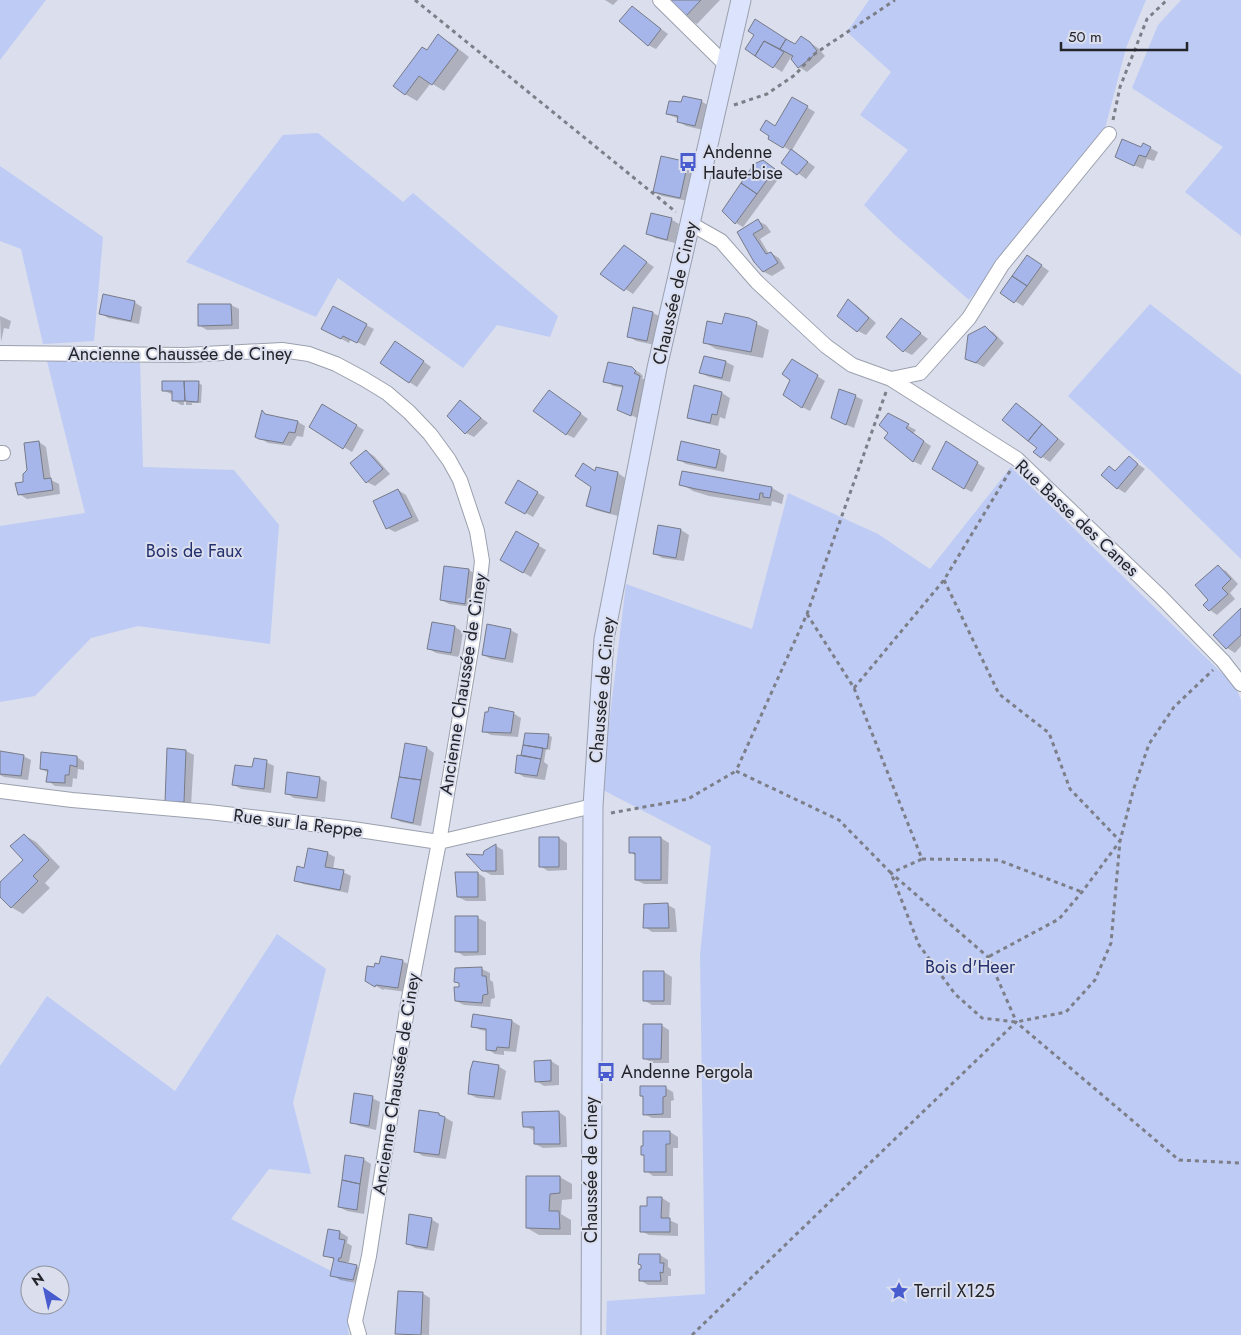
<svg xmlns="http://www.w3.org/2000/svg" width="1241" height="1335" font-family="Jost,sans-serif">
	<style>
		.green { fill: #becbf5; fill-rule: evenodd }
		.shadow { fill: #0003 }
		.building { fill: #a6b6ea; stroke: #777b88 }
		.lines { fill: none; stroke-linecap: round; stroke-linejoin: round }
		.minor-casing { stroke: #9ba0ad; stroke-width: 16 }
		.secondary-casing { stroke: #9ba0ad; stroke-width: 21 }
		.path { stroke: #7c7e88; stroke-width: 3; stroke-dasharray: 4 4; stroke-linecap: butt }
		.minor { stroke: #fff; stroke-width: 14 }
		.secondary { stroke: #dce3fc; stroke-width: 19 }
		.labels { text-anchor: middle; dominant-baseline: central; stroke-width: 4; stroke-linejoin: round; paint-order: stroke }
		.poi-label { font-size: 18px; fill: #24252b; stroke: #dadeed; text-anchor: start }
		.street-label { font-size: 18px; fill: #24252b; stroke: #dadeed }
		.park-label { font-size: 18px; fill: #25316e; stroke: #dadeed }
	</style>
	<rect width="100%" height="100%" fill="#dadeed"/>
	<path class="green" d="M0 0H46L0 60Z
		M869 0H1146L1126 48 1103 136 969 300 895 235 864 205 908 150 860 115 891 72 847 32Z
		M1181 0H1241V236L1185 192 1223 147 1132 88 1158 25Z
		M318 133 403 202 413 193 558 316 550 337 497 325 463 368 338 278 316 317 186 262 283 135Z
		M0 166 103 237 94 341 43 344 21 249 0 241Z
		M1150 304 1241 375V559L1149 469 1068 396Z
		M140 360 143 467 234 470 279 525 270 644 138 626 91 638 35 696 0 702V526L85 513 47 361Z
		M1011 467 1235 686 1241 700V1335H606L607 1301 705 1294 700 955 711 846 601 789 626 584 752 629 788 493 878 534 930 569Z
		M277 934 326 969 293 1103 311 1174 269 1169 231 1219 356 1284 348 1330 349 1335H0V1066L47 996 175 1091ZM30 1275H60V1305H30Z"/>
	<path class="shadow" d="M605 0H618L613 5Z
		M669 0H720L697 24 685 17Z
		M632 7 668 34 656 49 648 45Z
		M756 34 796 46 809 42 818 48 825 56 819 62 807 72 799 67 791 57 782 72 746 49Z
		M439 36 451 43 469 57 444 91 431 83 417 101 405 94 427 52Z
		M793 99 815 112 792 150 815 167 806 179 783 162 791 151 769 138Z
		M701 101 709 106 703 130 686 126 678 121 679 119 667 114 682 104Z
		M1150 148 1158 152 1154 161 1147 159 1143 169 1124 161 1142 149Z
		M662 158 688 163 696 167 688 201 662 196 654 192Z
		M771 166 782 174 743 227 736 223Z
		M671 219 679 224 675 243 655 238 648 233Z
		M758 221 766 225 771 232 760 239 769 254 771 253 779 258 785 268 772 276 764 272 755 261 738 232Z
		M632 252 654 267 633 294 602 274Z
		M1035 261 1049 271 1023 306 1002 293Z
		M849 301 856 305 876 323 866 335 858 331Z
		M134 302 142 307 139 324 108 318 101 313Z
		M231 305 239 309V329L207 330 200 326Z
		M653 313 661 317 655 345 636 341 628 336Z
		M0 316 11 321 9 329 4 328 1 342Z
		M901 319 928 339 912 355 904 351Z
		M748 320 769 330 763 358 716 349 704 342 723 325Z
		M366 325 374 329 365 346 351 339 349 343 323 329Z
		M985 328 993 332 1004 343 984 367 967 359Z
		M404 347 431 367 417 387 409 382Z
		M726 362 734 366 730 382 709 377 701 373Z
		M800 365 825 381 810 411 802 407Z
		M632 368 640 373 643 376 642 378 647 381 639 419 627 413 624 388 613 386 605 381Z
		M163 382 198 383 202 385 201 403H192V405H186L185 385H183L184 405H181L173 400V395L163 390Z
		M694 387 722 393 730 398 725 419 720 417 718 426 696 421 688 417Z
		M557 396 588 419 574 438 566 434Z
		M855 396 863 400 854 428 840 422Z
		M460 401 488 423 474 437 466 433 448 416Z
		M1016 404 1024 409 1065 444 1050 462 1035 452 1038 448Z
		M323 406 364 430 352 452 310 427Z
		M263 412 270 417 298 422 305 426 303 437 297 436 291 446 268 443 256 436Z
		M888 415 916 430 913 434 931 446 921 465 913 461 890 433Z
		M39 442 46 447 51 480 59 484 60 494 27 499 19 494Z
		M954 448 985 468 972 492 964 488Z
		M366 451 374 456 390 474 375 486 367 482Z
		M719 451 727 456 724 472 686 464 678 459Z
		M1129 458 1145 469 1125 493 1117 488 1116 472Z
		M595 472 618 473 625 478 618 516 595 510 587 506Z
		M518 482 545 497 533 517 507 502Z
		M681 484 772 488 784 495 782 504 772 501 771 506 709 496 693 491Z
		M398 490 406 495 419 521 395 532 387 528Z
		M659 527 681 530 689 535 684 561 662 558 654 553Z
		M517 533 546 550 531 577 502 560Z
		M445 567 469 570 477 575 472 607 449 604 441 600Z
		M1218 567 1226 571 1238 584 1230 593 1235 599 1217 615 1210 610 1209 600Z
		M1241 610V646L1235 653 1227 648Z
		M433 623 455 627 463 632 459 657 436 653 429 649Z
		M510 630 518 634 513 663 491 659 483 655Z
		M513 713 521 718 518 737 491 735 483 731 489 714Z
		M548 735 552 737 550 750 546 749 544 762 548 765 545 780 524 777 516 772 528 758 523 755Z
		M427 748 434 753 421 826 401 822 393 818Z
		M168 750 186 751 194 755 191 806 174 805Z
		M0 753 23 756 31 760 28 780 4 777 0 775Z
		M77 757 84 762V770L78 769 77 779 73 778 72 787 55 786 48 781 49 773 41 769Z
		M266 762 274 766 271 793 241 789 234 785 253 769Z
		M319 778 327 782 325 802 294 798 286 793Z
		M24 835 36 842 60 867 45 883 50 888 23 914 11 907 0 895V884L25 860Z
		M559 838 567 843V870L548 871 540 866Z
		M661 838 669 843 668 884H644L636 880V856L630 852Z
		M496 846 503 850 504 875H491L482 870 484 856Z
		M327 853 335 857 333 870 343 872 351 876 348 893 303 884 296 880Z
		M478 873 485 878 486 901H466L458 897Z
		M668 905 675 909 677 932H652L645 927Z
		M478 918 486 922V955L464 956 456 951Z
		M402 961 410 965 406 992 384 989 383 990 366 980 375 968Z
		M482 969 490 973V980L493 982 495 998 491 999 490 1007 464 1005 456 1001 460 984 456 981Z
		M664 972 672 977 671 1005H652L645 1001Z
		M474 1016 512 1021 520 1026 516 1052 504 1051V1055L495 1054 487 1049V1031L480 1030 473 1026Z
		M661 1025 669 1030V1063H652L644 1058Z
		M551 1061 559 1066V1085L544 1086 536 1081Z
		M498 1066 506 1071 501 1100 477 1098 469 1094Z
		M666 1088 673 1092 674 1100 671 1101V1118H652L644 1114V1098L641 1096Z
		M372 1098 380 1102 376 1130 359 1126 351 1122Z
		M559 1112 566 1117 567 1147 543 1148 535 1144V1131L524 1126Z
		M439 1114 453 1122 446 1159 423 1156 415 1151Z
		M670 1132 678 1137V1148H673V1176H653L646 1171 645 1156 642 1154Z
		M363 1159 371 1164 364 1214 347 1211 339 1207Z
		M560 1177 572 1184V1199L562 1200 561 1214 571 1220V1235H539L527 1228Z
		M648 1198H662L670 1203 669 1220 678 1224V1236L649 1235 641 1231 648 1207Z
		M431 1219 439 1224 434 1251 415 1248 407 1243Z
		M340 1232 348 1237 347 1243 352 1246 349 1262H342L356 1266 364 1270 361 1284 340 1280 332 1275 335 1260 325 1255Z
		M660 1255 668 1260V1267L671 1269V1276H668V1285H648L640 1280Z
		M422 1293 430 1298 429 1335 396 1334Z"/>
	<path class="building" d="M667 0H701L684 18Z
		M632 6 661 29 648 46 619 21Z
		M755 19 786 39 780 49 764 41 755 56 745 49 754 35 748 31Z
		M438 34 458 50 432 85 419 76 405 95 393 86 422 47 427 50Z
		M801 36 810 42 817 51 811 58 798 68 791 59 793 56 780 49 786 39 795 44Z
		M764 41 784 52 773 68 755 56Z
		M683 96 702 100 695 126 677 122 678 116 666 114 669 101 681 102Z
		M792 97 808 106 783 148 768 139 769 136 760 130 766 120 775 126Z
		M1122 139 1141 147 1143 143 1151 147 1146 157 1139 155 1134 166 1115 157Z
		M791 149 808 162 797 175 781 163Z
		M661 156 688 162 680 198 653 192Z
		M763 160 775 169 757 194 741 183 754 164Z
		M741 183 757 194 735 224 722 211Z
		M651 213 672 218 667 240 646 234Z
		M758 219 763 228 753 234 766 254 771 252 778 263 763 272 754 262 737 232Z
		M624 245 647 262 624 291 600 274Z
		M1027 255 1042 265 1027 286 1012 276Z
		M1012 276 1027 286 1014 303 1000 293Z
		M103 294 135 301 131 321 99 314Z
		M848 299 869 318 857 332 837 316Z
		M198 304H231L232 325 198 326Z
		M333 306 367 324 357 343 343 336 341 339 321 329Z
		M633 307 653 312 647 341 627 337Z
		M725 313 749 318 757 322 751 352 703 343 707 321 722 324Z
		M901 318 921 333 903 352 886 337Z
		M985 326 997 338 976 363 965 359 968 335Z
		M395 341 424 361 409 383 380 363Z
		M704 356 726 361 722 378 699 373Z
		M792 359 818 375 802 408 783 395 790 380 782 374Z
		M608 362 632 367 636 371 634 373 640 376 631 416 617 410 623 386 603 382Z
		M162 381H184L185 401H172V391H162Z
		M184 381H199L198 402 185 401Z
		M694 385 722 392 717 415 712 414 710 423 687 418Z
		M839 389 856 395 846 425 831 418Z
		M549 390 581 413 566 435 533 411Z
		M460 400 481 418 465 434 447 416Z
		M1016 403 1042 424 1028 441 1002 420Z
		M322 404 357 425 343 449 309 427Z
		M262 410 265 414 298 421 295 433 289 432 283 443 259 439 255 437Z
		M888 413 909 424 906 428 924 441 913 462 884 438 888 433 879 425Z
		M1042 424 1058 439 1041 458 1033 452 1037 448 1028 441Z
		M39 441 44 479 51 478 53 490 18 495 15 483 23 482V474L27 470 24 443Z
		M681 441 720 450 716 468 677 460Z
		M946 441 978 462 964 489 932 469Z
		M366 450 383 469 366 483 350 463Z
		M1129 456 1138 464 1117 489 1101 475 1109 466 1115 471Z
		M583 463 595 471 596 467 618 472 610 513 586 506 591 487 575 476Z
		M682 471 772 487 770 498 763 497V493H760L759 500 696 489 679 485Z
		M518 480 538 492 525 514 505 503Z
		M398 489 412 517 386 529 373 501Z
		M658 525 681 529 676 558 653 554Z
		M516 531 539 544 523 573 500 560Z
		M1218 565 1231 579 1222 588 1228 594 1209 611 1203 605 1208 600 1195 585Z
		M444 566 469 569 465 604 440 600Z
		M1241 608V635L1226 649 1213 635Z
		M432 622 455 626 451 653 427 649Z
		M487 624 511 629 505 659 482 655Z
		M489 707 514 712 511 733 482 732 485 712H488Z
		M525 733 549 734 547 749 523 745Z
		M405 743 427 747 421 780 399 777Z
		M523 745 543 748 541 759 521 755Z
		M167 748 186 750 184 802H165Z
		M0 751 24 755 21 776 0 774Z
		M41 752 77 756V767L70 765 69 775H65V783L46 782 48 770 40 769Z
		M517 755 541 759 537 776 515 773Z
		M254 758 267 760 264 789 232 785 235 765 252 767Z
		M287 772 320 777 317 798 285 794Z
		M399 777 421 780 413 823 391 818Z
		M24 834 49 860 33 876 38 881 11 908 0 897V882L23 860 10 846Z
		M539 837H559V867H539Z
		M629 837H661V880H635V853H629Z
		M496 844V871H482L466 854 483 855 484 851Z
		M308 848 328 852 325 867 344 870 340 890 294 881 297 866 304 868Z
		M455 872H478V897H457Z
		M668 903 669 928H643L644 904Z
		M455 916H478V952H455Z
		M381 956 403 960 398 988 376 985 375 987 365 981 367 966 374 967 375 963 379 964Z
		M482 967V976H486L488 994 483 995 482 1003 455 1001 454 987H459V983L454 982 455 968Z
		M643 971H664V1001H643Z
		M473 1014 512 1020 509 1048 497 1047 496 1051 486 1050V1029L471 1027Z
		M643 1024H662L661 1059H643Z
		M551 1060V1081L535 1082 534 1061Z
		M473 1061 499 1065 494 1097 468 1094 470 1071Z
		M640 1086H666V1096L663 1097V1114L643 1115V1096H640Z
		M354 1093 373 1096 369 1126 350 1123Z
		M419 1110 439 1113V1115L445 1117 439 1155 414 1152Z
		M559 1111 560 1144H534V1127H523L522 1112Z
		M643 1131H670V1144H666V1172H644V1155H641V1146H643Z
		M345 1155 364 1158 360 1184 342 1180Z
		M526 1176H560V1193L550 1194 549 1211H559L560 1229 526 1228Z
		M342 1180 360 1184 357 1210 338 1207Z
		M647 1197H662L661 1218H670V1232H640V1206H647Z
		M409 1214 432 1218 427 1248 406 1244Z
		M328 1229 340 1231 339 1239 345 1240 341 1258H339L338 1261 357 1265 353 1280 330 1276 334 1258 323 1256Z
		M639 1254H660V1263H664L663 1273 660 1272 661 1281H639V1269H641V1265L638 1264Z
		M398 1291 423 1292 421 1335 395 1334Z"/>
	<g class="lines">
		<g class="minor-casing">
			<path id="minor" d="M660 0 727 66
				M691 224 721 241 757 282 826 346 852 365 891 379 920 373 969 318 1002 265 1109 134
				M0 353 185 355 282 350 309 354 336 364 364 379 387 393 409 412 430 434 449 460 460 480 477 531 482 561 473 638 439 842 408 1003 369 1256 355 1321 359 1335
				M891 379 1017 459 1161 597 1223 661 1241 684
				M0 453H3
				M0 791 72 800 209 812 346 828 439 842 593 806"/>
		</g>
		<g class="secondary-casing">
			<path id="secondary" d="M591 1335 593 806 604 639 657 368 741 0"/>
		</g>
		<path class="path" d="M415 0 676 212
			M734 105 767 94 795 75 813 55 895 0
			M1113 120 1120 87 1147 19 1167 0
			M886 392 807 614 736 771 839 820 891 873 919 945 955 994 982 1018 1016 1022 1066 1012 1095 980 1111 943 1120 841 1133 791 1149 744 1174 707 1213 670
			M944 580 999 694 1049 733 1070 789 1120 841 1082 892 1059 919 988 957
			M807 614 854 688 922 859 891 873 988 957 1016 1021
			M854 688 944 580 1010 471
			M611 813 688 799 736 771
			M922 859 998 860 1082 892
			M692 1335 1016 1022 1179 1160 1241 1163"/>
		<use href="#minor" class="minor"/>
		<use href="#secondary" class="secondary"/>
	</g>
	<defs>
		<g id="bus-bare" transform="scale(1.5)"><path d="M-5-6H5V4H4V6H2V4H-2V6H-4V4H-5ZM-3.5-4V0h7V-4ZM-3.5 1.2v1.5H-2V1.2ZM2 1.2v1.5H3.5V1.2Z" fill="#485bcf" stroke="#dadeed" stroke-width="2.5" paint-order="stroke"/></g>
		<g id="sight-bare" transform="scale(1.5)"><path d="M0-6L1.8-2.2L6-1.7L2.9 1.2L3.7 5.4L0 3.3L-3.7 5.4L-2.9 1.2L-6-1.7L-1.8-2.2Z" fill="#485bcf" stroke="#dadeed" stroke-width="2.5" paint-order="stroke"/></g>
	</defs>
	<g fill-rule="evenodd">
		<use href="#bus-bare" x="688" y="162"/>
		<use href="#bus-bare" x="606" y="1072"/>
		<use href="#sight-bare" x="899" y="1291"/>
	</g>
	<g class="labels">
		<g class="poi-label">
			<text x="703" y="152">Andenne<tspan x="703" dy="21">Haute-bise</tspan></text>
			<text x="621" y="1072">Andenne Pergola</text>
			<text x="914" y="1291">Terril X125</text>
		</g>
		<g class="street-label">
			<text transform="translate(675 293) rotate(-77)">Chaussée de Ciney</text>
			<text x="180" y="354">Ancienne Chaussée de Ciney</text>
			<text transform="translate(1077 518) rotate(43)">Rue Basse des Canes</text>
			<text transform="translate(463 684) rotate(-81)">Ancienne Chaussée de Ciney</text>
			<text transform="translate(602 690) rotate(-85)">Chaussée de Ciney</text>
			<text transform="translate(298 823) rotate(7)">Rue sur la Reppe</text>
			<text transform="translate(396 1084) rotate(-81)">Ancienne Chaussée de Ciney</text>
			<text transform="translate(591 1170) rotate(-90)">Chaussée de Ciney</text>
		</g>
		<g class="park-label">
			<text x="194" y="551">Bois de Faux</text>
			<text x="970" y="967">Bois d'Heer</text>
		</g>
	</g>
	<g transform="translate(45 1290) rotate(326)"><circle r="24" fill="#dadeed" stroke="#91949f"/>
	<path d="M0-4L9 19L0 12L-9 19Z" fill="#485bcf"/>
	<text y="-8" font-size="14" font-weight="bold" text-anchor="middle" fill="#24252b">N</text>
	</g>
	<path d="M1061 42v8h126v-8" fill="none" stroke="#24252b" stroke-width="2.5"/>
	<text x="1068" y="42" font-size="15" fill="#24252b" stroke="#dadeed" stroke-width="4" paint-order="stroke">50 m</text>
</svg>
